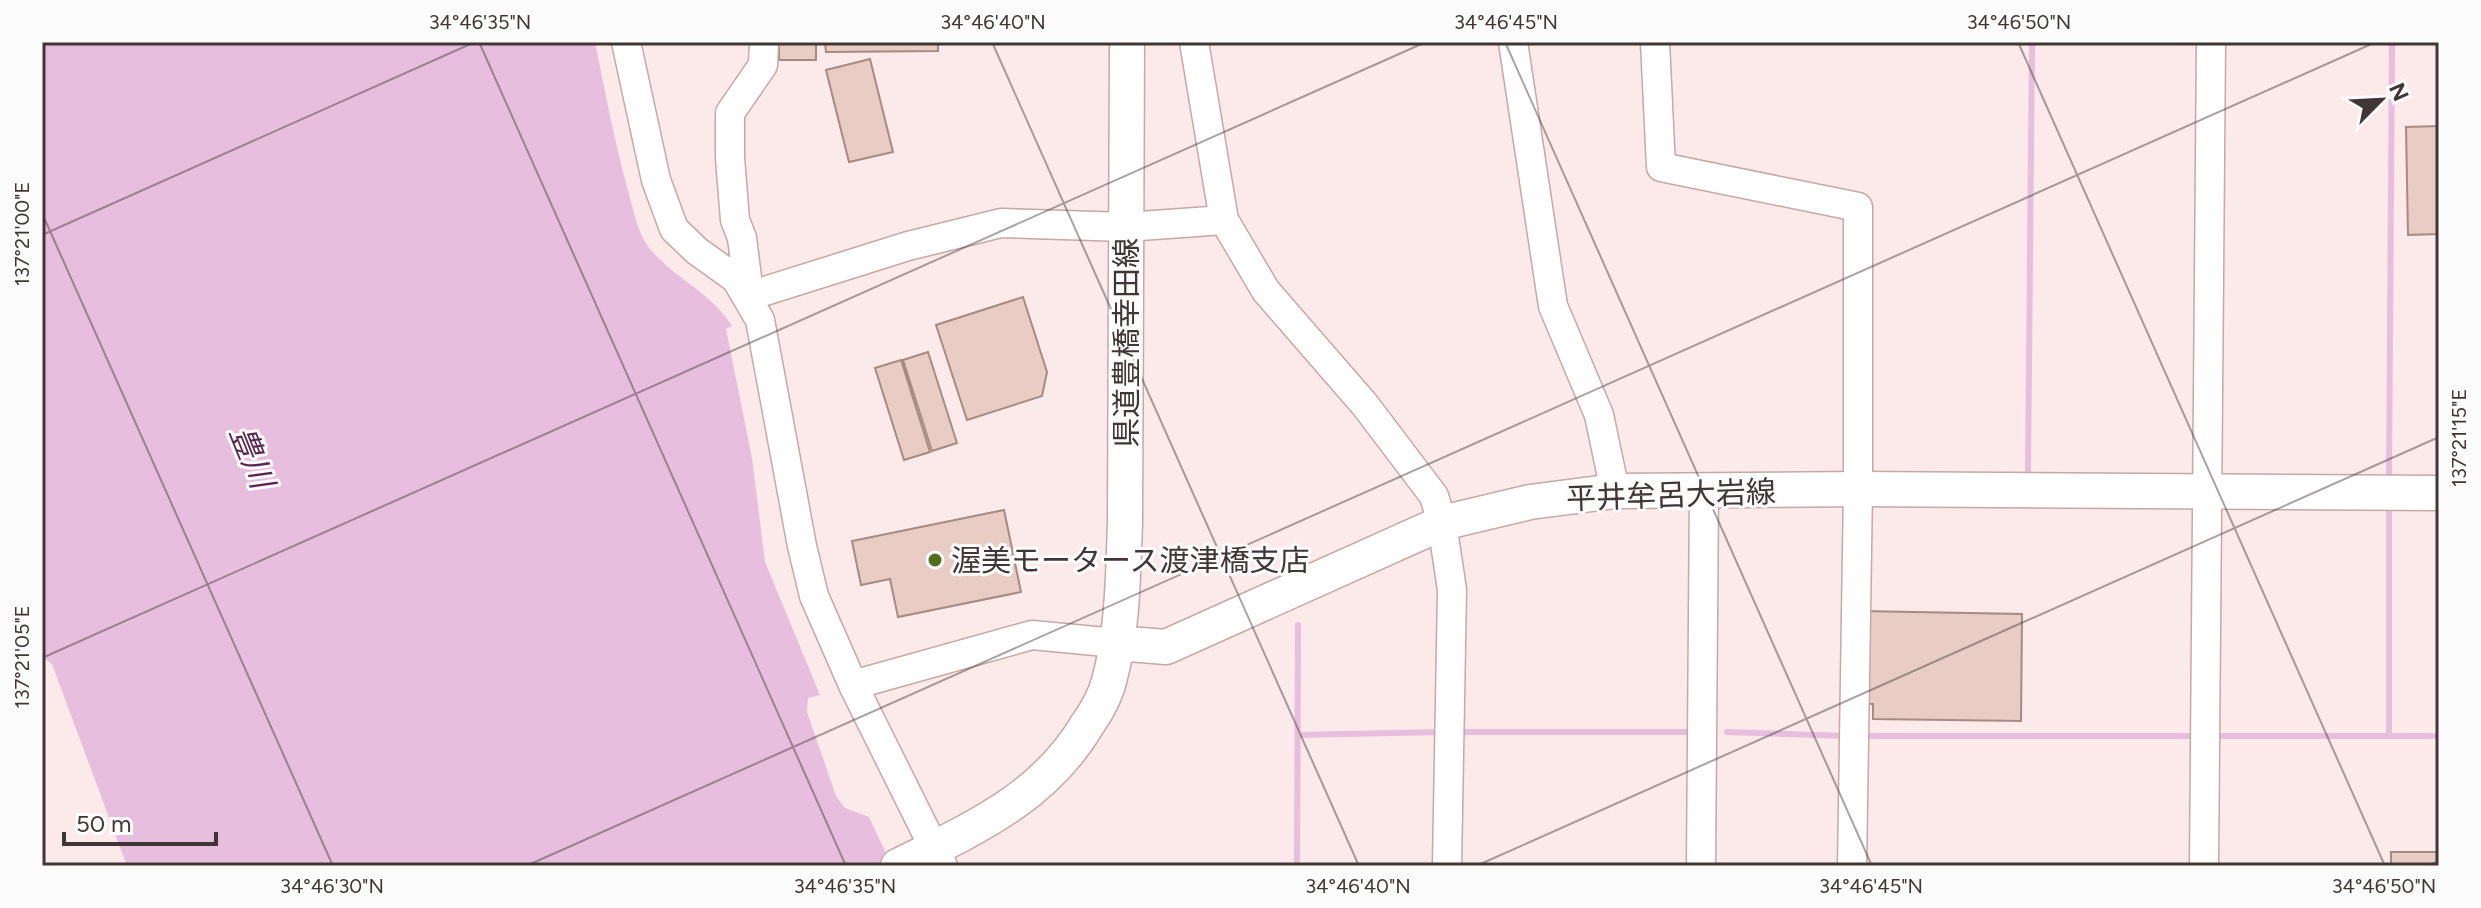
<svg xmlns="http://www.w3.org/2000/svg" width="2481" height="908" font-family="Figtree,'Noto Sans JP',sans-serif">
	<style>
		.water { fill: #e8bedf }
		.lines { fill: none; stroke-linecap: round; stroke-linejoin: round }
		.stream { stroke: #e8bedf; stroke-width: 6 }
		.building { fill: #e9cdc4; stroke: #a58b82; stroke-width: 2 }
		.minor-casing { stroke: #c5a8a8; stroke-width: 31 }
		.major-casing { stroke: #c5a8a8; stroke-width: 37 }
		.minor { stroke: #fff; stroke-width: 28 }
		.major { stroke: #fff; stroke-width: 34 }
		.ticks { fill: none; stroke: #413636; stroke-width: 2; stroke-opacity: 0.45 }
		.poi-dot { fill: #536e20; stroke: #fcfcfc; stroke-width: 3 }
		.labels { text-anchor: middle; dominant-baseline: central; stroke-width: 6; stroke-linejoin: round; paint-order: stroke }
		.street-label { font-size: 30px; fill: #413636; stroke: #fcfcfc }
		.poi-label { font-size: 30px; fill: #413636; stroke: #fcfcfc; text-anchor: start }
		.water-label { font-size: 32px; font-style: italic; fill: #58264f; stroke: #fcfcfc }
		.neatline { fill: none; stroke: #413636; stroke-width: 3 }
		.ticks-label { font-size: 20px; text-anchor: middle; fill: #413636 }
	</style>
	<rect width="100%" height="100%" fill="#fce9e9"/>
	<path class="water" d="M42 42H595C605 91 614 139 627 187 633 207 637 234 651 250 675 279 712 293 732 326L726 329 752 458 765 562 820 695 808 698 807 712 836 796 845 808 869 817 892 866H127L52 664 42 657Z"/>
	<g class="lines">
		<path class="stream" d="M2028 473 2032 42
			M2389 480 2392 42
			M1462 732H1688
			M1727 732 1847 736
			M1298 735 1441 732
			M1862 736H2198
			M2216 736H2439
			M2389 736V504
			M1297 866 1298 625"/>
	</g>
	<path class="building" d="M779 42H816V60H779Z
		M825 42H938V51L826 52Z
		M870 59 893 152 849 162 826 70Z
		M2439 126V234L2408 235 2406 127Z
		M1023 297 1047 372 1042 396 967 420 936 325Z
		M928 352 957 443 932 451 903 360Z
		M901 360 930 452 904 460 875 368Z
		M1004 510 1021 592 898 617 890 579 861 585 852 541Z
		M1860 611 2022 614 2021 721 1873 719V704H1859Z
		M2391 852H2439V866H2391Z"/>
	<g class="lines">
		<g class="minor-casing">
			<path id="minor" d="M626 42 656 180 674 229 697 251 736 279 760 320 802 546 814 596 853 685 943 866
				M764 42 763 65 730 113V158L735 220 742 238 750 301 759 293 908 246 1001 223 1126 227 1224 220
				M1194 42 1224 220 1266 291 1365 405 1434 496 1442 523 1452 590 1447 866
				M1513 42 1553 306 1599 415 1615 491
				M1655 42 1661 167 1858 207V489L1852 866
				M853 685 1032 635 1116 643
				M1701 866 1704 492
				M2204 866 2211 42"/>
		</g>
		<g class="major-casing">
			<path id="major" d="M1116 643 1166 647 1442 523 1530 502 1615 491 1858 489 2439 493
				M898 866C972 829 1043 799 1087 725 1096 712 1105 697 1109 681 1123 630 1123 575 1125 523L1127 42"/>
		</g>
		<use href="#minor" class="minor"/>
		<use href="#major" class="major"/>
	</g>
	<path class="ticks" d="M479 42 846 866M992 42 1359 866M1505 42 1872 866M2018 42 2385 866M42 213 333 866M42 235 475 42M42 658 1426 42M526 866 2376 42M1476 866 2439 437M2427 866 2439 861"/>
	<circle class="poi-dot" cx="935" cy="560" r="8"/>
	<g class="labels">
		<g class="street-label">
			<text transform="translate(1126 343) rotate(-90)">県道豊橋幸田線</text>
			<text transform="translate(1671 495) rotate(-2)">平井牟呂大岩線</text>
		</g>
		<g class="poi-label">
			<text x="951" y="560">渥美モータース渡津橋支店</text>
		</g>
		<g class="water-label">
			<text transform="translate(252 457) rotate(68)">豊川</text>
		</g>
	</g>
	<rect width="2481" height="908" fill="none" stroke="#fcfcfc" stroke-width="88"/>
	<g transform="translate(2381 100) rotate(66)" stroke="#fcfcfc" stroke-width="6" paint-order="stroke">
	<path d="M0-6L14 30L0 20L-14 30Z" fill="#413636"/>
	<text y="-12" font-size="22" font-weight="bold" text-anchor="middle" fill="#413636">N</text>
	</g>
	<path d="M64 832v12h152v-12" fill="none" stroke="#413636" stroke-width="4"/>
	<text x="76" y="832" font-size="24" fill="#413636" stroke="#fcfcfc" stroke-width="6" paint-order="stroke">50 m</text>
	<rect x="44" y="44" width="2393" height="820" class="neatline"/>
	<g class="ticks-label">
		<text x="480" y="29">34°46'35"N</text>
		<text x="993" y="29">34°46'40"N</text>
		<text x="1506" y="29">34°46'45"N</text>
		<text x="2019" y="29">34°46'50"N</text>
		<text transform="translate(22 234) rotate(-90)" y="7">137°21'00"E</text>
		<text transform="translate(2459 438) rotate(-90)" y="7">137°21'15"E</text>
		<text transform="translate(22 657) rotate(-90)" y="7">137°21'05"E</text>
		<text x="332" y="893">34°46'30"N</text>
		<text x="845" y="893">34°46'35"N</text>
		<text x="1358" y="893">34°46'40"N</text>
		<text x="1871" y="893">34°46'45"N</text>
		<text x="2384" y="893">34°46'50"N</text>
	</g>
</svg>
